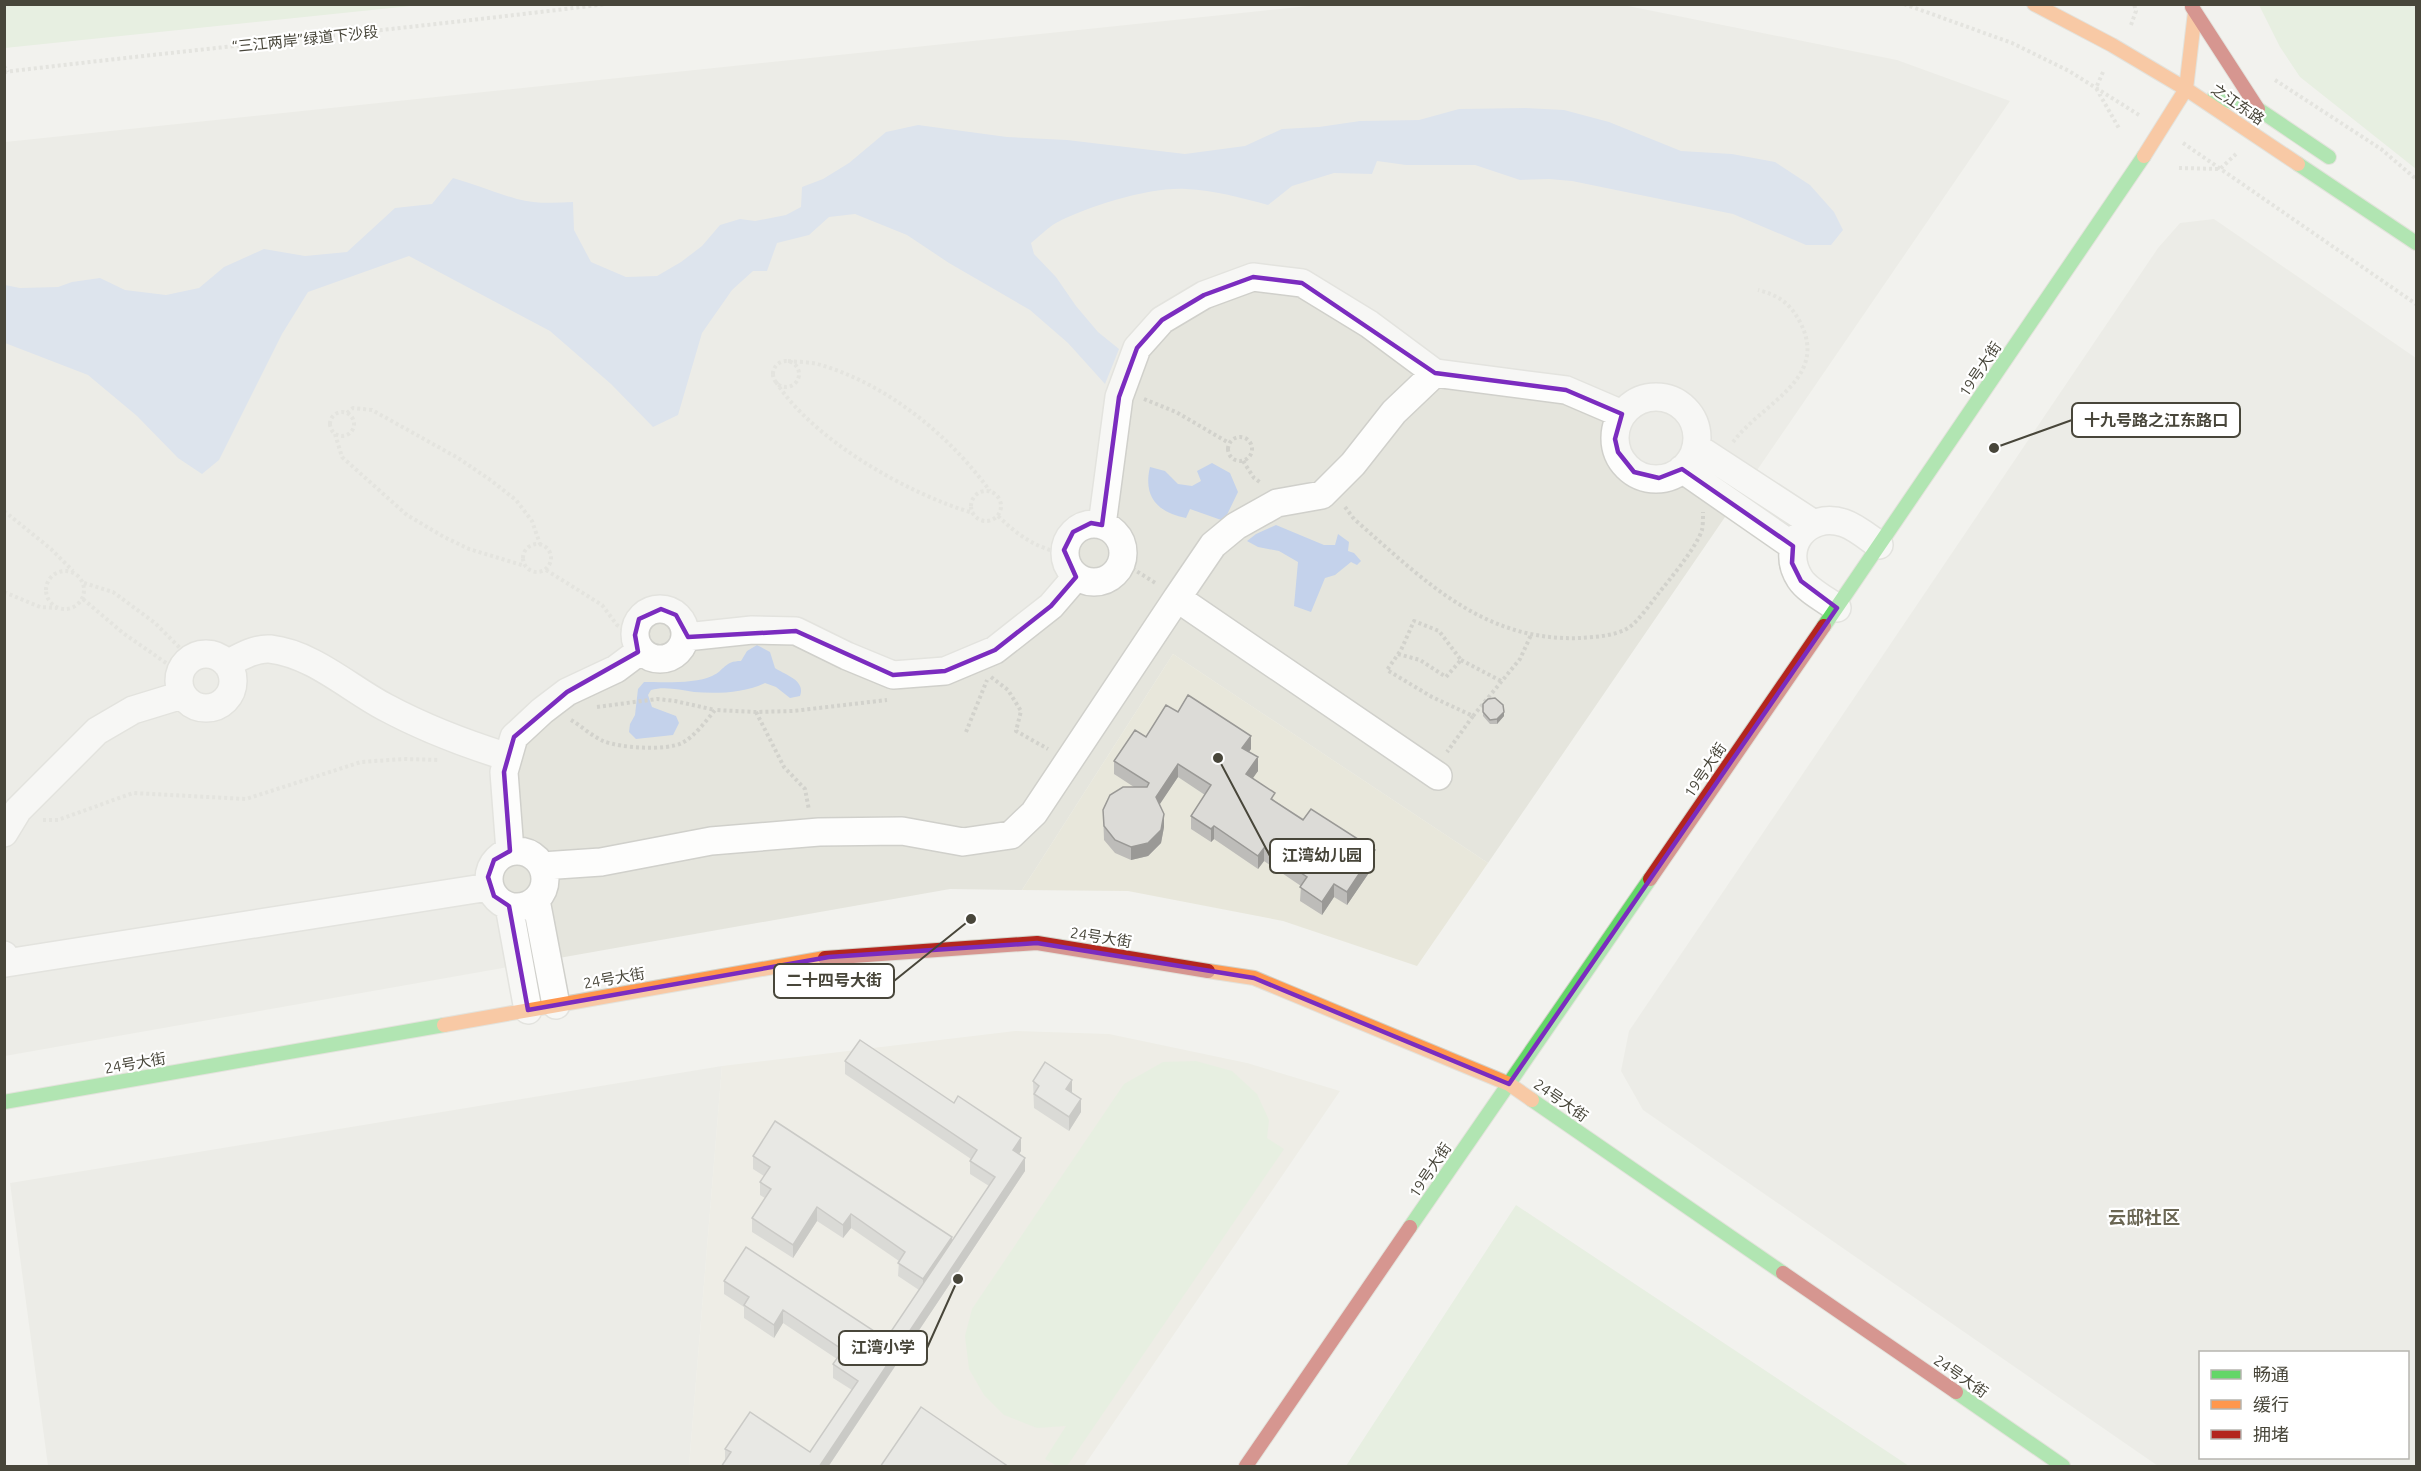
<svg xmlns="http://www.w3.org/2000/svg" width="2421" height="1471" font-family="Ubuntu,'Noto Sans SC',sans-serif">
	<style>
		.residential { fill: #e5e5dd; fill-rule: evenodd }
		.education { fill: #e8e7db }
		.green { fill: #daead1 }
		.water { fill: #c4d2eb }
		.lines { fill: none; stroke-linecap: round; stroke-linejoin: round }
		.street-casing { stroke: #d0d0cb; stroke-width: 30 }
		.fast-casing { stroke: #d1d0c6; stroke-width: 16 }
		.slow-casing { stroke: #d1d0c6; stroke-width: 16 }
		.jam-casing { stroke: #d1d0c6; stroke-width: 16 }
		.path { stroke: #d2d2cc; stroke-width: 4; stroke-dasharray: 3 3; stroke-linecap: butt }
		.street { stroke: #fdfdfc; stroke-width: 27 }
		.fast { stroke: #63d668; stroke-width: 14 }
		.slow { stroke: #ff974d; stroke-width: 14 }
		.jam { stroke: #b3261e; stroke-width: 14 }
		.wall { fill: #bdbcb9 }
		.shaded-wall { fill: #9a9996 }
		.building { fill: #dcdbd7; stroke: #9a9996; stroke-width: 1.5 }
		.marked { fill: none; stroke: #7b2cbf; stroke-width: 4.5; stroke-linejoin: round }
		.labels { text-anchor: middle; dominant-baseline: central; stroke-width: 4.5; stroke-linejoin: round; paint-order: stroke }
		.street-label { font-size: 15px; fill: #48463a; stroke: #fff }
		.quarter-label { font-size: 18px; font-weight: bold; fill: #6a6653; stroke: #fff }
		.leader { fill: none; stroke: #48463a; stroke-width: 2 }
		.callout-dot { fill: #48463a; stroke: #fff; stroke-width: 2 }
		.callout { fill: #fff; stroke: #48463a; stroke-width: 2 }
		.callout-label { font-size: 16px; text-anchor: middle; font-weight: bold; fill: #48463a }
	</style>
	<rect width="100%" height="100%" fill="#f2f2ee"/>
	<path class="residential" d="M1327 4 1623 5 1897 60 2010 101 1488 863 1173 654 1022 890 950 889 5 1056V142Z
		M2214 219 2416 358V1466H2158L1643 1110 1621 1071 1629 1031 2158 248 2180 223ZM2200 1352H2408V1458H2200Z
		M722 1066 689 1466H48L10 1183Z"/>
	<path class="education" d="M1173 654 1488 863 1417 966 1283 921 1128 891 1022 890Z
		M1015 1031 1109 1034 1247 1063 1340 1091 1084 1466H689L722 1066Z"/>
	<path class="green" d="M5 4H420V5L5 48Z
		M2259 5H2416V169L2300 77 2280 47Z
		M1196 1061 1232 1071 1257 1094 1269 1120 1267 1138 1284 1149 1067 1466H1057L1045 1459 1066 1426 1037 1428 1004 1415 984 1395 969 1369 965 1336 972 1309 1124 1084 1163 1062Z
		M1516 1205 1909 1466H1346Z"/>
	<path class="water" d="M1525 108 1564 110 1609 122 1681 151 1732 154 1775 162 1810 185 1834 212 1843 230 1831 245H1806L1733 214 1572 181 1549 179 1520 180 1475 165H1406L1377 161 1372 174 1334 173 1292 186 1268 205C1242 198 1214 190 1186 189 1149 187 1089 206 1056 223 1047 228 1039 237 1031 243L1034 254 1056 277 1076 306 1098 332 1119 349 1105 384 1068 343 1030 310 949 263 907 235 855 214 829 217 809 235 777 243 767 271H753L732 290 702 333 678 415 653 427 611 384 550 331 409 256 308 292 282 334 219 460 202 474 178 458 137 416 88 375 5 343V285L20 288 58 287 72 282 100 278 125 290 166 295 199 288 224 267 264 249 305 256 347 252 395 208 432 204 453 178C475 184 495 193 517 199 535 204 554 203 573 202L574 230 591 262 626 277 657 276 681 262 702 246 720 225 740 219 755 221 786 215 801 207 802 187 823 179 849 163 886 132 918 125 1007 137 1067 140 1185 154 1245 146 1282 129 1319 127 1360 121 1419 120 1459 109Z
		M1212 463 1230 473 1238 492 1224 521 1190 509 1186 518C1157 512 1143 497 1150 467L1165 471 1178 484 1192 486 1201 481 1197 471Z
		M1276 525 1324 545H1335L1338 534 1349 542 1348 551 1354 553 1361 561 1357 565 1351 562 1335 575 1325 578 1311 612 1294 606 1298 562 1279 551 1258 547 1247 541 1256 534Z
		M757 645 770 652 775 668C785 675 806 680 800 696L790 698 776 687 765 683C744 693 717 694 694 692 680 690 665 686 651 690L648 695 652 707 676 716 679 723 673 735 636 739 629 732 630 724 635 715 638 689 644 682C662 682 696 684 712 676 725 670 724 661 741 661L747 651Z"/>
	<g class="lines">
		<g class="street-casing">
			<path id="street" d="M1435 373 1394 412 1353 464 1322 495 1277 503 1236 526 1213 545 1177 598 1438 776
				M1615 438a41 41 0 1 1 82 0a41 41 0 1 1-82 0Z
				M1696 447 1814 524
				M1682 469 1793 546
				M1065 553a29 29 0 1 1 58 0a29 29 0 1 1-58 0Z
				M1102 525 1119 397 1137 348 1162 320 1204 295 1253 277 1302 283 1369 324 1435 373 1566 390 1622 414
				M1837 608C1826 600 1807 590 1800 579 1779 547 1807 511 1844 523 1856 527 1869 538 1879 545
				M635 634a25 25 0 1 1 50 0a25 25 0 1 1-50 0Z
				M686 637 752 630 796 631 847 656 893 675 945 671 995 650 1051 606 1076 577
				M179 681a27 27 0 1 1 54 0a27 27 0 1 1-54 0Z
				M227 664C240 657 255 648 270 649 313 654 349 688 385 707 424 728 466 744 508 757
				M4 833 18 810 97 731 133 710 182 695
				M489 879a28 28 0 1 1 56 0a28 28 0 1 1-56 0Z
				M510 851 504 772 514 737 542 711 567 692 616 669 640 651
				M542 866 601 862 711 841 819 832 902 831 963 842 1011 835 1034 813 1177 598
				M536 900 556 1005
				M509 906 528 1010
				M4 955 6 963 489 887"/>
		</g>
		<g class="fast-casing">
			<path id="fast" d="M2214 97 2258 109 2329 157
				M2298 164 2416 243
				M1824 626 2144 156
				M1532 1100 1783 1273
				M4 1102 444 1025
				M1410 1227 1650 879
				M1956 1392 2063 1466"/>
		</g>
		<g class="slow-casing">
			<path id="slow" d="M2034 4 2112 45 2186 89 2298 164
				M2144 156 2186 89 2195 12
				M1208 971 1254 978 1509 1084 1532 1100
				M444 1025 825 958"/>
		</g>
		<g class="jam-casing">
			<path id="jam" d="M2192 7 2258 109
				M1650 879 1824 626
				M825 958 1037 943 1208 971
				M1783 1273 1956 1392
				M1246 1466 1410 1227"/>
		</g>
		<path class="path" d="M1904 4 2012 43 2069 71 2139 115
			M2409 4 2416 7
			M2131 25 2136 11 2134 4
			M4 66 8 72
			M4 72C205 48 405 29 606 4
			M2103 72 2096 88 2120 130
			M2275 80 2381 149 2416 179
			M2183 143 2416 304
			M2179 168 2220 169 2236 154
			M773 374a13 13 0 1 1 26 0a13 13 0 1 1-26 0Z
			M788 361C799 362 811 362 821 365 888 385 949 435 990 491
			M776 382C813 440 908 494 973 513
			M1144 399 1176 412 1229 443
			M330 424a12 12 0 1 1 24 0a12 12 0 1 1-24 0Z
			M347 413 353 408 372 410 458 458 489 479 516 500 532 521 540 544
			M335 434 342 457 407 515 444 537 469 549 525 566
			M1228 449a12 12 0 1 1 24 0a12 12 0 1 1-24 0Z
			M1733 442C1762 403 1830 379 1800 322 1790 303 1778 295 1758 290
			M1243 461 1254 478 1261 483
			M971 506a15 15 0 1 1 30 0a15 15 0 1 1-30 0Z
			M1345 507 1354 519C1422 578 1482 642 1580 638 1595 637 1615 636 1628 628 1637 623 1651 603 1658 594 1670 579 1696 548 1702 530 1703 525 1703 518 1703 512
			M4 511 51 549 73 571
			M998 516C1020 537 1035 547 1064 554
			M523 558a14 14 0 1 1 28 0a14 14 0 1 1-28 0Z
			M1122 562 1157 584
			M546 570 602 605 617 625 626 631
			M46 590a19 19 0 1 1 38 0a19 19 0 1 1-38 0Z
			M84 583 113 592 155 623 190 658
			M4 592 40 607 57 608
			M83 599 123 633 179 672
			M1398 654 1420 660 1446 677 1461 660 1439 631 1414 621 1401 650 1387 670 1432 697 1473 716 1447 752
			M1461 660 1501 681
			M991 677 1008 690 1021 711 1016 731 1048 749
			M597 707 657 699 675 701 715 710
			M756 712 784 767 805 789 809 810
			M1473 716 1520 659 1531 635
			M571 720C581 726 592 736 603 741 620 748 665 751 682 743 694 737 706 721 715 710L756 712 793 711 887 700
			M966 732 987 680
			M43 820H58L133 793 246 799 361 762 404 759 439 760"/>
		<use href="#street" class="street"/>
		<use href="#fast" class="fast"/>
		<use href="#slow" class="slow"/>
		<use href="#jam" class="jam"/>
	</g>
	<path class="wall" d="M1483 704 1504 716 1497 724H1490L1483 716Z
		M1178 712 1251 749 1249 752 1258 771 1252 778 1275 801 1375 864 1347 905 1334 897 1322 915 1300 901 1301 886 1264 861 1258 869 1214 839 1211 842 1191 829V816L1205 795 1178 777 1159 804 1164 827 1161 843 1148 856 1131 860 1115 853 1104 840 1103 810 1134 787 1114 774V761Z
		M845 1061 1021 1151 1019 1154 1025 1171 828 1467H721L725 1460V1449L810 1452 852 1390 833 1378V1364L837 1359 783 1323 774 1338 744 1318V1307L724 1294V1281L886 1339 919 1290 898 1276 899 1261 851 1228 843 1238 817 1221 793 1258 752 1232V1218L765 1198 760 1195V1182L764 1176 753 1169V1156L952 1241 989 1186 970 1174V1161L971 1159 845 1074Z
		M1033 1081 1081 1112 1069 1131 1034 1108Z"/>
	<path class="shaded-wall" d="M1504 712V716L1497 724V719Z
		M1251 736V749L1242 761V748Z
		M1258 757V771L1246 788V774Z
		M1178 764V777L1156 810V797Z
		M1164 814V827L1161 843 1148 856 1131 860V847Z
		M1214 826V839L1211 842V829Z
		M1264 848V861L1258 869V856Z
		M1375 850V864L1347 905V892Z
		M1334 884V897L1322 915V902Z
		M1072 1080V1093L1066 1089Z
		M1081 1099V1112L1069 1131V1117Z
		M1021 1138V1151L1013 1163V1150Z
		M1025 1158V1171L828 1467H819Z
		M817 1207V1221L793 1258V1245Z
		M851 1214V1228L843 1238V1225Z
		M952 1237V1250L923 1292V1279Z
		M783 1310V1323L774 1338V1325Z"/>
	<path class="building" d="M1188 695 1251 736 1242 748 1258 757 1246 774 1275 793 1271 799 1303 820 1311 809 1375 850 1347 892 1334 884 1322 902 1300 887 1307 877 1264 848 1258 856 1214 826 1211 829 1191 816 1211 785 1178 764 1156 797 1164 814 1161 830 1148 843 1131 847 1115 840 1104 826 1103 810 1110 795 1123 787H1147L1149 783 1114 761 1135 730 1146 737 1166 705 1178 712Z
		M1495 698 1503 705 1504 712 1497 719 1490 720 1483 712V704L1488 699Z
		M860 1040 954 1103 958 1096 1021 1138 1013 1150 1025 1158 819 1467H721L731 1452 725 1449 750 1412 810 1452 858 1381 833 1364 843 1350 783 1310 774 1325 744 1305 749 1297 724 1281 746 1247 886 1339 995 1177 970 1161 977 1150 845 1061Z
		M1045 1062 1072 1080 1066 1089 1081 1099 1069 1117 1034 1094 1039 1086 1033 1081Z
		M775 1121 952 1237 923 1279 898 1263 905 1252 851 1214 843 1225 817 1207 793 1245 752 1218 771 1189 760 1182 770 1167 753 1156Z
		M921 1407 1009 1467H880Z"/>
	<path d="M0 0H2421V1471H0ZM1253 277 1302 283 1435 373 1566 390 1622 414 1615 439 1618 452 1634 472 1659 478 1682 469 1793 546 1792 563 1801 581 1837 608 1509 1084 1254 978 1037 943 829 957 528 1010 509 906 494 896 488 877 494 860 510 851 504 772 514 737 567 692 638 652 635 635 639 619 661 609 676 615 688 637 796 631 893 675 945 671 995 650 1051 606 1076 577 1064 550 1073 532 1091 523 1102 525 1119 397 1137 348 1162 320 1204 295Z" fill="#f2f2ee" fill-opacity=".55" fill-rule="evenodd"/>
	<path class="marked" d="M1253 277 1302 283 1435 373 1566 390 1622 414 1615 439 1618 452 1634 472 1659 478 1682 469 1793 546 1792 563 1801 581 1837 608 1509 1084 1254 978 1037 943 829 957 528 1010 509 906 494 896 488 877 494 860 510 851 504 772 514 737 567 692 638 652 635 635 639 619 661 609 676 615 688 637 796 631 893 675 945 671 995 650 1051 606 1076 577 1064 550 1073 532 1091 523 1102 525 1119 397 1137 348 1162 320 1204 295Z"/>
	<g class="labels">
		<g class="street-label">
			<text transform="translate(305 39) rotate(-6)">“三江两岸”绿道下沙段</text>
			<text transform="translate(2238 104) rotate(34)">之江东路</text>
			<text transform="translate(1980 369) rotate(-56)">19号大街</text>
			<text transform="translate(1705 770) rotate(-56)">19号大街</text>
			<text transform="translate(1101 937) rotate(9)">24号大街</text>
			<text transform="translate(614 978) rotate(-10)">24号大街</text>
			<text transform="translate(135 1063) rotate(-10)">24号大街</text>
			<text transform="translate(1561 1100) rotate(35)">24号大街</text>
			<text transform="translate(1430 1170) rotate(-56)">19号大街</text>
			<text transform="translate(1961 1376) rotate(35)">24号大街</text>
		</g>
		<g class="quarter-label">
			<text x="2144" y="1217">云邸社区</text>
		</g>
	</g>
	<path class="leader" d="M1994 448L2072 420M1218 758L1270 856M971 919L894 981M958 1279L927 1348"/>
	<g class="callout-dot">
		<circle cx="1994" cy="448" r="6"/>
		<circle cx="1218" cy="758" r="6"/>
		<circle cx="971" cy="919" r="6"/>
		<circle cx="958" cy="1279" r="6"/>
	</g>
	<g class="callout">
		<rect x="2072" y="403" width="168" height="34" rx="6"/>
		<rect x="1270" y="839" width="104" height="34" rx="6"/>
		<rect x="774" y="964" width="120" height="34" rx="6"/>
		<rect x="839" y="1331" width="88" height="34" rx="6"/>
	</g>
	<g class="callout-label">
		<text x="2156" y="426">十九号路之江东路口</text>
		<text x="1322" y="861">江湾幼儿园</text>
		<text x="834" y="986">二十四号大街</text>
		<text x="883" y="1353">江湾小学</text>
	</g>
	<rect width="2421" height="1471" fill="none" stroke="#48463a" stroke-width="12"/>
	<rect x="2199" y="1351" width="210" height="108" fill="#ffffff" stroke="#b6b5b0" stroke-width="1.5"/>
	<rect x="2211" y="1370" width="30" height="9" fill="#63d668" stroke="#b6b5b0" stroke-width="1.5"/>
	<text x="2253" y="1381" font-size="18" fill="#48463a">畅通</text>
	<rect x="2211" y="1400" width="30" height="9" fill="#ff974d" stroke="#b6b5b0" stroke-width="1.5"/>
	<text x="2253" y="1411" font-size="18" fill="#48463a">缓行</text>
	<rect x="2211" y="1430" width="30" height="9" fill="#b3261e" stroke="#b6b5b0" stroke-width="1.5"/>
	<text x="2253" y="1441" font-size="18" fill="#48463a">拥堵</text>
</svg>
